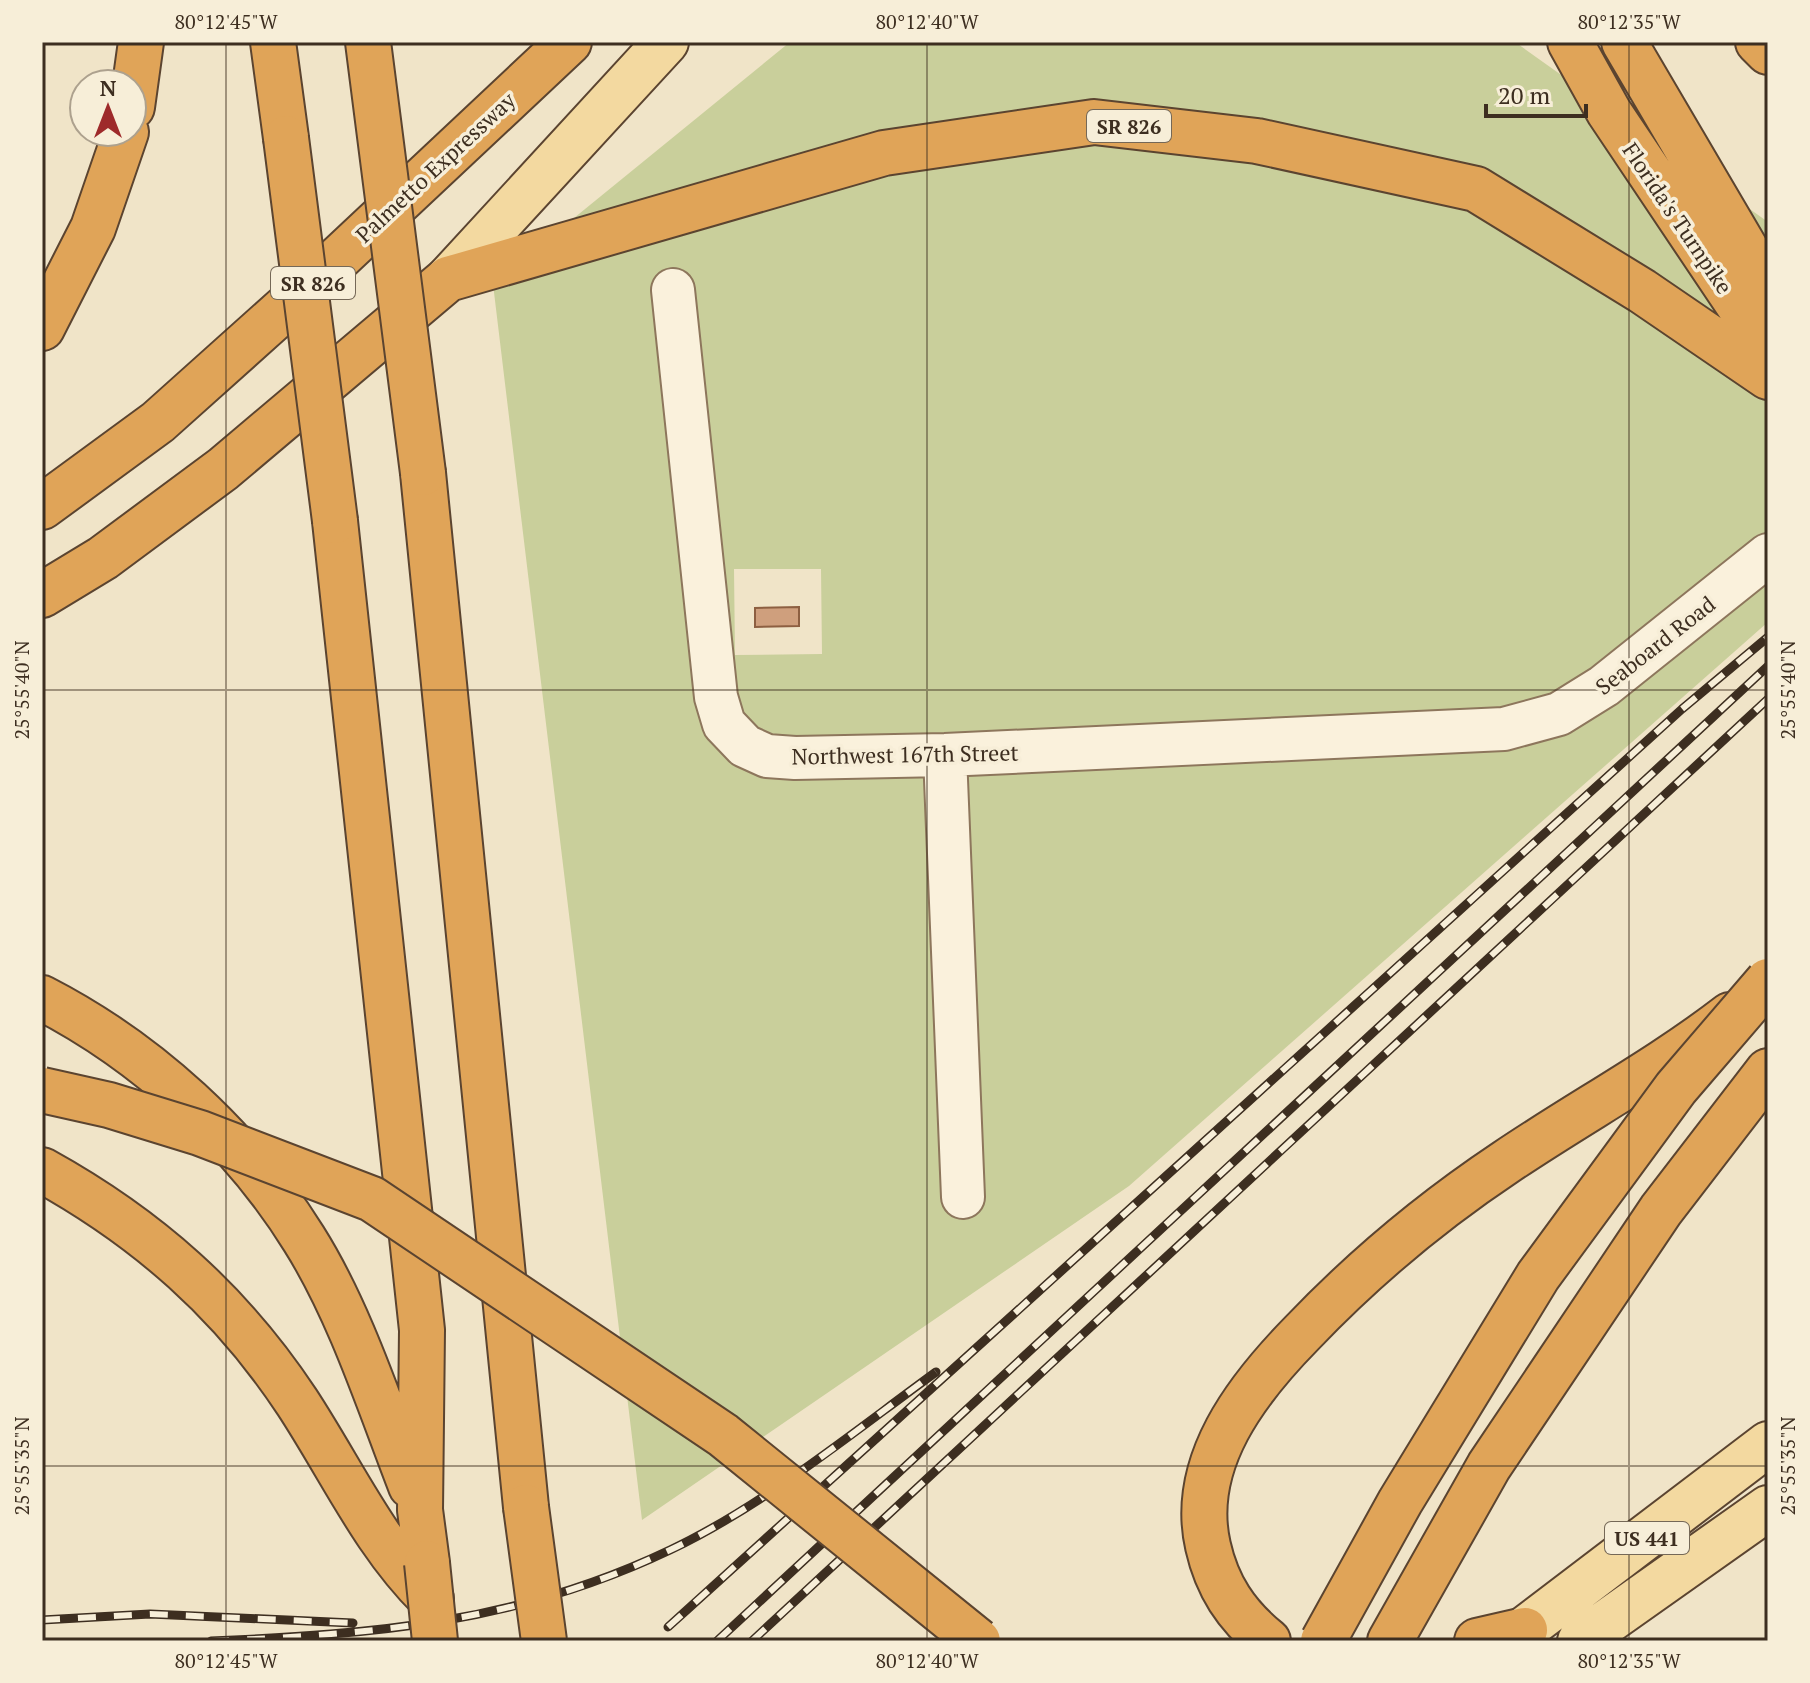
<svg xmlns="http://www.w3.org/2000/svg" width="1810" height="1683" font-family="'PT Serif',serif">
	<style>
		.green { fill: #c9cf9b; fill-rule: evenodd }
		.building { fill: #cf9f7d; stroke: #8d5f41; stroke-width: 2 }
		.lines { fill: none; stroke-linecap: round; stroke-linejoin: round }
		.minor-casing { stroke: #8d765c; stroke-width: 46 }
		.major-casing { stroke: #5b4430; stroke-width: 48 }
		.highway-casing { stroke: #5b4430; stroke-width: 48 }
		.minor { stroke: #faf1dc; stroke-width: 42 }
		.major { stroke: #f3d9a0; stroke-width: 44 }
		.highway { stroke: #e0a458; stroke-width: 44 }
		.rail-casing { stroke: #3d2e20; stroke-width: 9 }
		.rail { stroke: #f7eed8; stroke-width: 6; stroke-dasharray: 18; stroke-linecap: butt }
		.highway-bridge-casing { stroke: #5b4430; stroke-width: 48; stroke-linecap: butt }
		.highway-bridge { stroke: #e0a458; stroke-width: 44 }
		.ticks { fill: none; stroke: #3d2e20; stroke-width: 2; stroke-opacity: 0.45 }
		.labels { text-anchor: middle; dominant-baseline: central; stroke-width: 7; stroke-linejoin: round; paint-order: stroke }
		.shield { fill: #f7eed8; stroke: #756857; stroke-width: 2 }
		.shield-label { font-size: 20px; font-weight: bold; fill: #3d2e20 }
		.street-label { font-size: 22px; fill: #3d2e20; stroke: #f7eed8 }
		.neatline { fill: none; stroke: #3d2e20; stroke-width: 3 }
		.ticks-label { font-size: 20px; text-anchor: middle; fill: #3d2e20 }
	</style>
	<rect width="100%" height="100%" fill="#f0e4c8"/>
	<path class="green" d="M790 42H1515L1768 222V622L1129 1186 642 1520 493 284ZM734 569H821L822 654 735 655Z"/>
	<path class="building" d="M799 607V626L755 627V608Z"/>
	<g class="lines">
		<g class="minor-casing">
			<path id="minor" d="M673 290 716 697 724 724 745 746 767 756 795 758 945 755 1504 729 1559 714 1604 686 1768 555
				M945 755 963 1197"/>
		</g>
		<g class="major-casing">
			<path id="major" d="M448 279 666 42
				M1509 1641 1768 1444
				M1580 1641 1768 1508"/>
		</g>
		<g class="highway-casing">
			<path id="highway" d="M273 42 286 138
				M1570 42 1609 112 1768 349
				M1624 42 1768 287
				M1758 42 1768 52
				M132 107 141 42
				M42 328 93 228 126 132
				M423 473 526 1507
				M42 507 158 422 293 301 569 42
				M335 521 422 1330 420 1510 427 1563
				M42 595 103 558 223 469 448 279 884 153 1094 122 1257 141 1476 189 1642 291 1768 377
				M42 998C147 1052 242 1139 304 1239 350 1312 380 1406 411 1486
				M42 1170C147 1228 231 1302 297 1402 341 1469 374 1543 431 1599
				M1268 1641C1236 1615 1217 1586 1208 1546 1189 1463 1247 1389 1302 1333 1364 1268 1431 1212 1506 1162 1580 1112 1660 1069 1730 1015
				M1390 1641 1489 1466 1661 1210 1768 1071
				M1477 1641 1525 1630"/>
		</g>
		<use href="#minor" class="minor"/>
		<use href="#major" class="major"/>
		<use href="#highway" class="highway"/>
		<g class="rail-casing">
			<path id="rail" d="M42 1620 150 1614 353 1623
				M668 1627 1682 709 1768 637
				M211 1641C376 1634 517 1623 670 1550 763 1506 852 1433 936 1372
				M717 1641 1768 666
				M752 1641 1768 699"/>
		</g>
		<use href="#rail" class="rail"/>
		<g class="highway-bridge-casing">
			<path id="highway-bridge" d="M368 42 423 473
				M286 138 335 521
				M42 1090 109 1105 200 1133 372 1199 723 1435 978 1641
				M526 1507 544 1641
				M427 1563 435 1641
				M1323 1641 1400 1502 1538 1276 1676 1088 1768 981"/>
		</g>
		<use href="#highway-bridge" class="highway-bridge"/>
	</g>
	<path class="ticks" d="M226 42V1641M927 42V1641M1629 42V1641M42 690H1768M42 1466H1768"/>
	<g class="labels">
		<g class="shield">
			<rect x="1087" y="110" width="84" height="32" rx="6"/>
			<rect x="271" y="267" width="84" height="32" rx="6"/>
			<rect x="1605" y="1522" width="84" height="32" rx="6"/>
		</g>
		<g class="shield-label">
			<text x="1129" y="126">SR 826</text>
			<text x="313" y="283">SR 826</text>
			<text x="1647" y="1538">US 441</text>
		</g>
		<g class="street-label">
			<text transform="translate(435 167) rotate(-43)">Palmetto Expressway</text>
			<text transform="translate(1678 218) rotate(56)">Florida's Turnpike</text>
			<text transform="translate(1655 645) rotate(-38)">Seaboard Road</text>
			<text transform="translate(905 754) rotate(-1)">Northwest 167th Street</text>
		</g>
	</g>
	<rect width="1810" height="1683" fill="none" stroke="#f7eed8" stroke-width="88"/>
	<g transform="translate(108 108)"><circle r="38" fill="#f7eed8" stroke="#ada18e" stroke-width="2"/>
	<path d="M0-6L14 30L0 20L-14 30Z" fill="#9e2a2b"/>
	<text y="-12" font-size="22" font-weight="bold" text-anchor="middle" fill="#3d2e20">N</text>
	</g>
	<path d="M1486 104v12h100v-12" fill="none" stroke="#3d2e20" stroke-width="4"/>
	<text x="1498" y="104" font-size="24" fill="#3d2e20" stroke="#f7eed8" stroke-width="6" paint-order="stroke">20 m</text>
	<rect x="44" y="44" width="1722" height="1595" class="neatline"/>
	<g class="ticks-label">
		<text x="226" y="29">80°12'45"W</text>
		<text x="927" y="29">80°12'40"W</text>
		<text x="1629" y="29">80°12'35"W</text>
		<text transform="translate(22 690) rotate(-90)" y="7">25°55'40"N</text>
		<text transform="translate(1788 690) rotate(-90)" y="7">25°55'40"N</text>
		<text transform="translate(22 1466) rotate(-90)" y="7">25°55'35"N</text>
		<text transform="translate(1788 1466) rotate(-90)" y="7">25°55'35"N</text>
		<text x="226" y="1668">80°12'45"W</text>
		<text x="927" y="1668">80°12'40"W</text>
		<text x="1629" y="1668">80°12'35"W</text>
	</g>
</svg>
